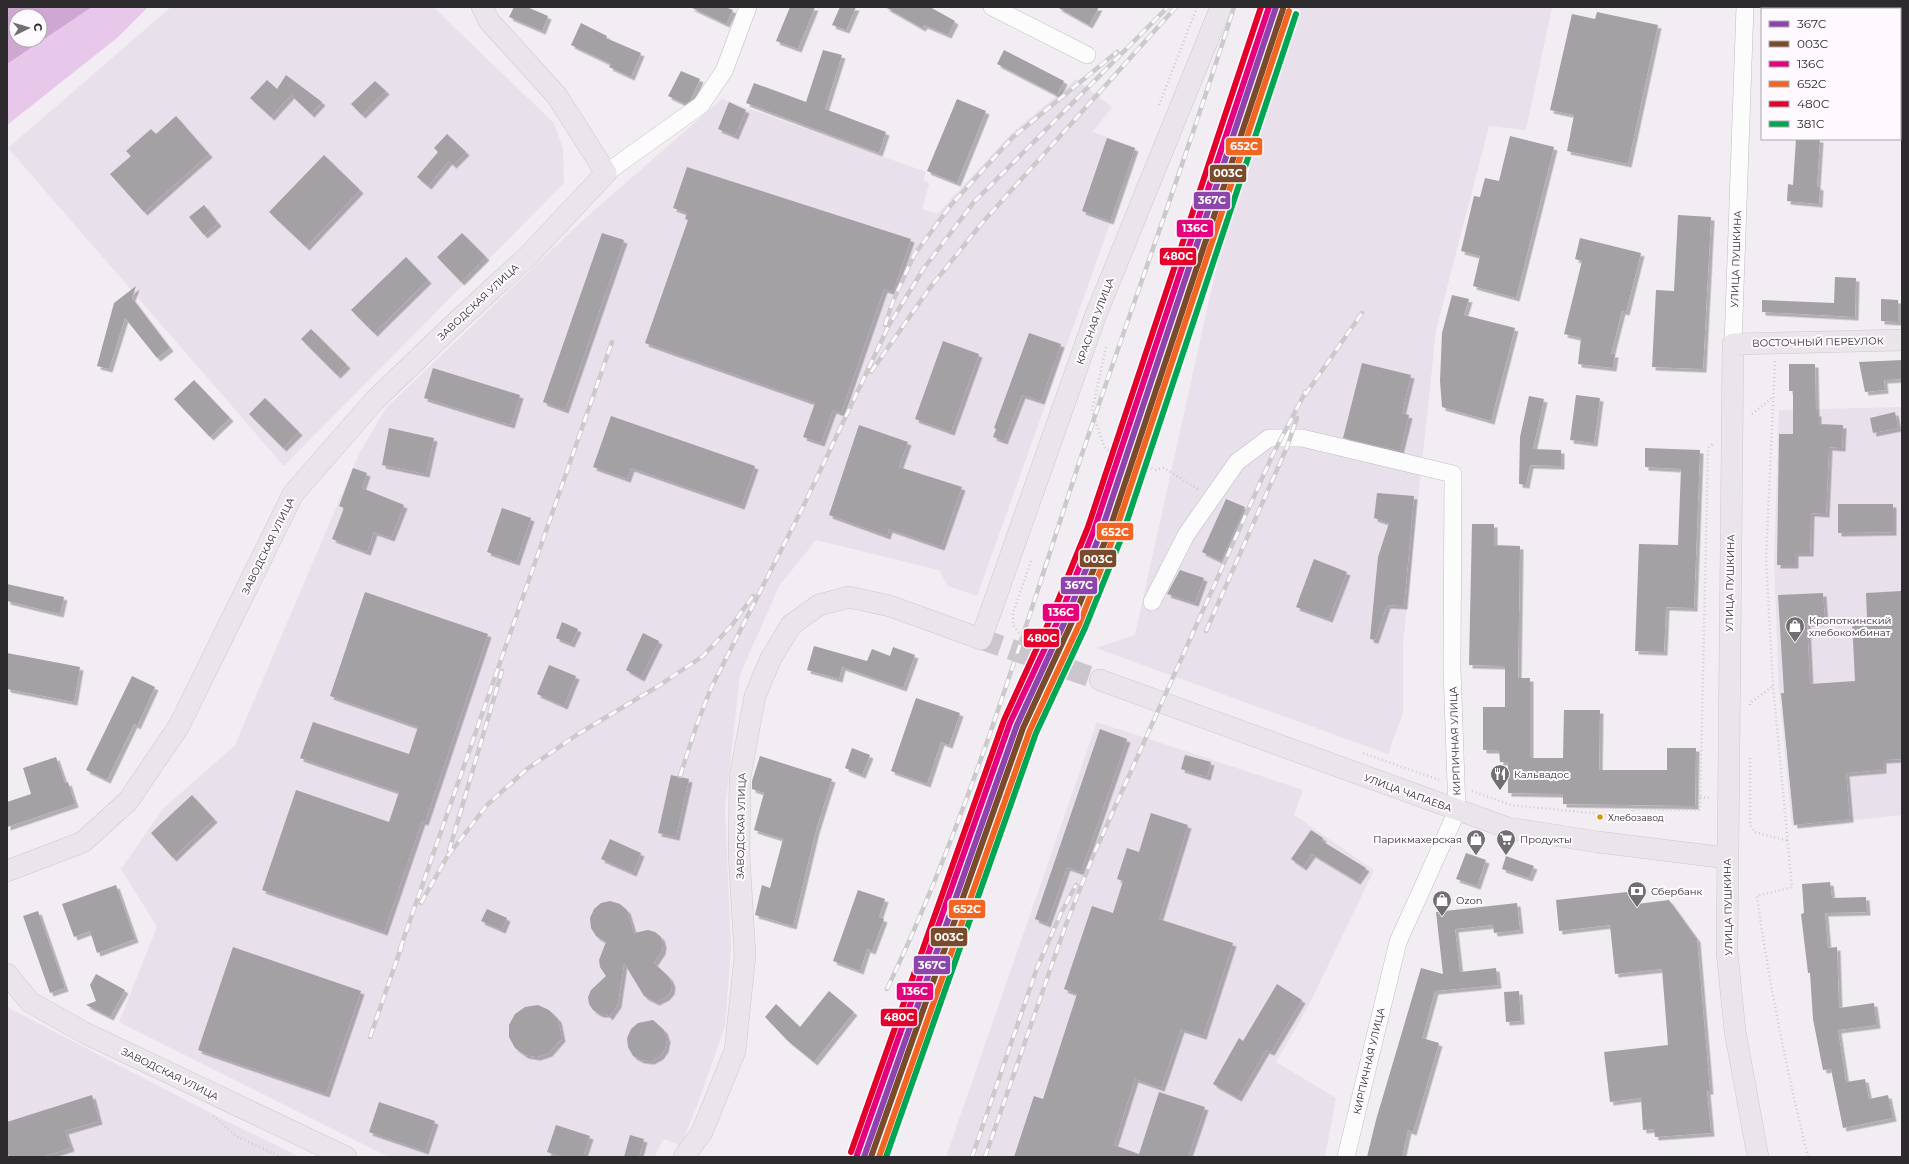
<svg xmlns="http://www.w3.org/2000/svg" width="1909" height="1164" font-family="Montserrat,sans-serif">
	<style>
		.built { fill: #e8e0ea }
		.forest { fill: #e7c8eb }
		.water { fill: #cea8d3; fill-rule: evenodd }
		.building { fill: #a3a1a4; filter: url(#shadow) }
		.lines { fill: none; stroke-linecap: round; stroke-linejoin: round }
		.major-tunnel { stroke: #cac6cb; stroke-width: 21; stroke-dasharray: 21 10; stroke-linecap: butt }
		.minor-casing { stroke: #c1bec2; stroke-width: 18 }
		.major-casing { stroke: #cccacc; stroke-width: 22 }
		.path { stroke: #ceccce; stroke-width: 2.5; stroke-dasharray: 1 3; stroke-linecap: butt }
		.minor { stroke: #fdfcfd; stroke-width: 17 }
		.major { stroke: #e9e5ea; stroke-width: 21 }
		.rail-casing { stroke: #cbcacb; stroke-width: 4.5 }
		.rail { stroke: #fefaff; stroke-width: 3; stroke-dasharray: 9; stroke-linecap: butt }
		.rail-1-casing { stroke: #fefaff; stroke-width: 9 }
		.rail-2-casing { stroke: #fefaff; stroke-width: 9 }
		.rail-3-casing { stroke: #fefaff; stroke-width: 9 }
		.rail-4-casing { stroke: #fefaff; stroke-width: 9 }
		.rail-5-casing { stroke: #fefaff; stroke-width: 9 }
		.rail-6-casing { stroke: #fefaff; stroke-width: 9 }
		.rail-1 { stroke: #8e44ad; stroke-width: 6 }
		.rail-2 { stroke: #7a4b2a; stroke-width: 6 }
		.rail-3 { stroke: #e5007d; stroke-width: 6 }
		.rail-4 { stroke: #f26522; stroke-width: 6 }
		.rail-5 { stroke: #e4002b; stroke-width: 6 }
		.rail-6 { stroke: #00a651; stroke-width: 6 }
		.bus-dot { fill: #d99407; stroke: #fefaff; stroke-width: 1.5 }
		.labels { text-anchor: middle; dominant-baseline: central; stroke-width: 4; stroke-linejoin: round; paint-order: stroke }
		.bus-label { font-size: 9px; fill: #2e2b2e; stroke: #fefaff; text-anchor: start }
		.street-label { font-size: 10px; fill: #2e2b2e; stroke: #fefaff }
		.poi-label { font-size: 10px; fill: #2e2b2e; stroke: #fefaff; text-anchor: start }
		.line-badge { stroke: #fefaff; stroke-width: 1.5 }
		.badge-label { font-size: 11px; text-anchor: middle; font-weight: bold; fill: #fff }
	</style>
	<defs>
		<filter id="shadow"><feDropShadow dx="3.5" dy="3.5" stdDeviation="0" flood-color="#0004"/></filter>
	</defs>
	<rect width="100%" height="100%" fill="#f1edf2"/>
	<path class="built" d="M171 7H433L554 123 563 149 564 183 284 466 8 148Z
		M1274 7H1552L1526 130 1489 126 1436 330 1403 643V713L1388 754 1096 648 1135 635Z
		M1076 79 1112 107 1093 132 1137 148 977 596 948 586 939 570 816 540 779 586 740 675 725 809 731 948 725 1026 699 1100 681 1146 664 1139 654 1157H389L119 1022 157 927 121 869 163 809 235 745 359 454 386 408 582 221 722 99 926 172 923 180 929 184 922 209 937 214 1011 134Z
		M1902 407V815L1792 827 1779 689 1774 560 1779 410Z
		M1097 722 1303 790 1294 815 1374 870 1308 1007 1276 1062 1336 1098 1325 1157H946Z
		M7 1007 224 1120 300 1157H7Z"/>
	<path class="forest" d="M92 7H148L117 38 7 125V64Z"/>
	<path class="water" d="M7 7H92L7 64ZM16 16H40V40H16Z"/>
	<path class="building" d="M514 7H527L548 16 542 31 509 17Z
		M690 7H725L733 10 726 24Z
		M790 7H815L798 49 776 41Z
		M840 7H856L846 30 832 25Z
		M885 7H930L955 21 948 35 924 25 922 28Z
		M1057 7H1099L1089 25Z
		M1597 12 1658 25 1628 164 1567 151 1574 115 1550 110 1572 14 1595 19Z
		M581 23 607 36 606 38 641 53 631 77 609 67 611 64 571 45Z
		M823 50 842 55 825 109 886 132 879 153 746 103 754 83 806 102Z
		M1004 50 1064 81 1057 95 997 64Z
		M681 71 700 79 690 101 685 104 668 96Z
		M286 75 322 102 311 114 291 95 271 117 250 98 267 80 277 89Z
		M375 81 386 91 362 115 351 104Z
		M957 99 986 111 957 183 927 171Z
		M729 102 746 110 735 136 718 129Z
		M176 116 209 154 144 212 110 174 131 156 126 151 151 129 156 134Z
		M447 134 466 152 453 165 449 161 428 186 417 177 438 152 434 148Z
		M1510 136 1554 147 1516 298 1473 286 1480 256 1461 251 1474 196 1480 197 1485 178 1499 181Z
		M1107 138 1135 148 1110 221 1082 211Z
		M1796 139H1820L1817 186 1820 187 1819 204 1787 201 1788 184 1793 185Z
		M324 155 360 190 306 247 269 212Z
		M687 167 911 239 893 292 884 289 841 413 833 410 821 443 803 437 815 403 645 343 688 220 685 219 687 213 673 208Z
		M204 205 218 223 204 235 189 217Z
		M1678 215 1711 217 1703 369 1652 367 1656 290 1674 291Z
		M462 233 486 257 461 282 437 257Z
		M602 233 624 240 565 410 543 402Z
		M1580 238 1641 253 1626 312 1622 311 1611 354H1615L1613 368 1578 364 1581 338 1564 334 1582 261 1575 259Z
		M406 257 428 280 374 333 351 310Z
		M1835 277 1856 278 1855 317 1762 312V300L1834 303Z
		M136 286 132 298 170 348 157 358 125 318 109 369 97 366 114 303Z
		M1452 295 1469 299 1464 315 1515 328 1491 421 1442 407 1440 381 1442 333Z
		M1881 299 1898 300V322L1881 321Z
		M311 329 347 365 337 375 301 339Z
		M1029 333 1061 344 1041 401 1022 395 1004 441 993 437 996 429 994 428Z
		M943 341 979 354 951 432 915 419Z
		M1902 360V379L1884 380 1885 390 1865 392 1859 362Z
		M1362 363 1411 375 1402 413 1409 415 1400 451 1343 438Z
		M1789 364H1815L1816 413H1818V424L1843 425 1842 448 1829 447 1826 514 1811 513 1810 553H1795V565H1777L1779 434H1793V391H1789Z
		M433 368 520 395 511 425 424 398Z
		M194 380 230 418 210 437 174 399Z
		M1576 395 1600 398 1594 443 1570 440Z
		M1529 396 1544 399 1533 449 1561 450V466L1530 465 1526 485 1519 484 1520 437Z
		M265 398 299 432 283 448 249 414Z
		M1895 412 1898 428 1873 433 1870 418Z
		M611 416 755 466 741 506 631 468 627 479 593 467Z
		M859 425 908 442 899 467 962 487 941 547 889 529 887 536 829 515Z
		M389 428 434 438 426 474 382 465Z
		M1645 448 1700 450 1694 608 1666 607 1664 652 1635 651 1639 544 1678 545 1681 469 1645 467Z
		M353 468 367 473 362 488 404 505 391 538 374 532 367 552 332 539 344 508 339 506Z
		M1377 493 1414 496 1404 606 1387 605 1375 640 1370 639 1378 557 1389 523 1374 518Z
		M1226 499 1245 507 1221 561 1202 552Z
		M1838 504H1893V532L1838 533Z
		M502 508 531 518 516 562 487 552Z
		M1472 524H1494V545L1520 546 1518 678H1530V758H1563L1564 710H1600L1599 770H1667V748H1696L1695 806 1563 804V794L1508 793V762H1500L1499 750H1483V707H1505V666L1469 665Z
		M1314 559 1347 572 1329 619 1296 607Z
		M1180 570 1204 578 1195 603 1167 594Z
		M7 584 64 597 60 614 7 601Z
		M1902 591V759L1883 760V770L1846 773 1850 819 1794 825 1781 693H1784L1778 595 1823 593 1825 622 1807 623 1810 684 1855 681 1852 619 1867 618 1866 593Z
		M365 592 488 634 425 822 422 821 384 932 262 890 296 790 389 822 399 792 300 758 313 722 409 754 418 727 330 696Z
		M562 622 578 629 571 644 556 638Z
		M643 633 659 641 641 678 626 670Z
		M814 646 867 661 872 649 890 656 893 647 915 655 903 688 842 667 839 679 807 670Z
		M7 653 80 667 74 702 7 689Z
		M549 665 576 676 564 706 537 694Z
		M132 676 155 687 137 726 134 724 107 780 86 770Z
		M916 698 960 713 949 745 941 742 927 784 891 771Z
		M1100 729 1127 739 1081 872 1067 867 1047 924 1035 919Z
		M852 748 870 755 862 775 845 768Z
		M1185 755 1211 762 1207 777 1181 769Z
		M760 756 832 779 816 830 793 926 755 915 762 885 770 888 783 839 754 830 764 793 752 789V781Z
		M56 757 65 783 68 782 75 804 7 827V802L31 794 23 768Z
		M671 775 689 779 676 837 658 833Z
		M192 795 214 819 173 858 151 833Z
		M1151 813 1188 825 1159 919 1233 943 1203 1036 1181 1029 1161 1088 1135 1079 1114 1145 1139 1154 1159 1092 1205 1107 1188 1157H1014L1034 1096 1043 1099 1077 994 1064 989 1092 906 1113 913 1123 881 1117 879 1127 848 1139 852Z
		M1311 830 1323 838 1322 841 1366 868 1357 881 1312 854 1303 867 1291 859Z
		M610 839 641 853 633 873 601 859Z
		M1466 853 1486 860 1477 886 1456 879Z
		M1506 856 1534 866 1529 878 1502 869Z
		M1830 882 1832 898 1866 897 1867 912 1825 913 1828 948 1837 947 1839 1008 1874 1003 1877 1025 1838 1030 1846 1082 1865 1079 1869 1099 1888 1095 1893 1118 1843 1128 1831 1069 1823 1070 1813 1019 1810 973H1808L1801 914 1804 913 1802 884Z
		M116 885 135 939 97 953 90 931 74 937 62 904Z
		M858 890 885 899 879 917 884 919 872 951 867 949 860 971 833 961Z
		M1636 891 1637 904 1669 900 1697 939 1710 1091H1707L1711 1133 1655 1137 1654 1129 1643 1130 1641 1098 1610 1102 1604 1052 1668 1045 1662 969 1615 974 1610 925 1559 931 1556 900Z
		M610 901 620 904 627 910 634 933 648 930 655 932 661 937 663 944 662 951 654 963 669 977 672 984 671 991 666 997 656 1002 644 996 624 963 618 1004 609 1017 607 1014H600L593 1010 589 1004 588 997 591 990 606 976 600 967 599 960 606 942 596 936 591 928 590 918 594 909 601 903Z
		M1517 903 1520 930 1494 933 1493 925 1455 929 1460 972 1496 968 1498 985 1435 991 1422 1038 1439 1043 1413 1132 1408 1130 1402 1157H1367L1376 1120 1421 968 1443 974 1436 912Z
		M487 909 507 918 502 930 481 921Z
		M38 911 65 988 50 993 23 916Z
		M233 947 361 991 326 1094 198 1050Z
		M96 974 125 990 110 1017 86 1005 96 1001 90 985Z
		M1277 984 1302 1000 1271 1052 1266 1050 1238 1098 1213 1084 1239 1038 1243 1041Z
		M829 991 854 1012 814 1062 788 1041 765 1017 776 1004 800 1027Z
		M1519 991 1521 1021 1506 1022 1504 992Z
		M538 1005 549 1010 558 1019 562 1038 549 1053 537 1057 525 1055 515 1048 509 1037V1025L515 1014 525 1007Z
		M653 1020 664 1030 667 1039 665 1049 660 1056 651 1061 641 1060 633 1056 628 1047 627 1038 631 1029 638 1023Z
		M92 1095 99 1121 65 1131 71 1148 42 1157H9L7 1151V1122Z
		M379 1102 435 1121 425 1151 369 1132Z
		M556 1125 590 1136 583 1157H563L547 1152Z
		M630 1135 644 1139 639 1157H624Z"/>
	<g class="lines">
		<path class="major-tunnel" d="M981 639 1100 680"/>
		<g class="minor-casing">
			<path id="minor" d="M992 7 1087 55
				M606 173 701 105 724 71 748 7
				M1733 344 1745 7
				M1152 602 1186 535 1237 462 1269 438H1302L1453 474 1452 669 1457 811 1398 942 1346 1157"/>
		</g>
		<g class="major-casing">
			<path id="major" d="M1100 680 1508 828 1598 842 1727 858
				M7 871 83 842 128 801 179 726 293 494 375 400 453 325 528 256 606 173 557 96 489 21 482 7
				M7 974 30 1002 83 1032 346 1157
				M684 1157 702 1132 735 1051 745 956 739 854 740 777 755 696 771 658 791 625 819 605 849 597 890 606 981 639 1095 317 1221 7
				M1758 1157 1735 1031 1727 952 1733 344 1902 340"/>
		</g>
		<path class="path" d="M1159 105 1197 7
			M1106 347 1092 411 1105 449 1155 470 1164 468 1198 489
			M1775 361 1766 559 1773 685 1792 887 1757 896C1769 984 1787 1071 1808 1157
			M1752 414 1773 397
			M1019 633 1013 625V613L1031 561
			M1750 705V703L1773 686
			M1363 753 1439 780
			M1750 758V825L1754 832 1789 841
			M1472 791 1511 805 1631 817 1633 809 1700 810 1708 448 1713 444
			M1700 797 1710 798
			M213 1116 236 1136 281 1157"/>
		<use href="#minor" class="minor"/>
		<use href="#major" class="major"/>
		<g class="rail-casing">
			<path id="rail" d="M885 325 893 301 914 255 951 205 1013 137 1117 52
				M871 372 929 289 982 223 1176 7
				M1305 395 1362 313
				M1206 631 1287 447 1297 418
				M680 776 696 727 711 688 803 507 889 325 924 268 974 202 1168 7
				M449 851 502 671
				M421 903 447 857 487 805 527 769 578 734 660 685 703 656 732 625 753 596
				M400 949 612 342
				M887 989C967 822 1021 640 1079 463 1130 311 1186 160 1234 7
				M370 1037 402 945
				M972 1157 1037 968 1061 913 1076 885
				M985 1157 1065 927 1093 856 1273 454 1306 391"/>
		</g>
		<use href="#rail" class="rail"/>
		<g class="rail-1-casing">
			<path id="rail-1" d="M864 1157 1017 725 1066 619 1101 532 1276 7"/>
		</g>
		<g class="rail-2-casing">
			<path id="rail-2" d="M871 1157 1023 728 1072 622 1108 534 1283 9"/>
		</g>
		<g class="rail-3-casing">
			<path id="rail-3" d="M857 1155 1010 723 1060 616 1094 530 1269 7"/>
		</g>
		<g class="rail-4-casing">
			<path id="rail-4" d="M879 1157 1030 730 1079 625 1114 536 1289 11"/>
		</g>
		<g class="rail-5-casing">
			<path id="rail-5" d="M851 1152 1004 720 1053 613 1088 527 1261 7"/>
		</g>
		<g class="rail-6-casing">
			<path id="rail-6" d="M886 1157 1036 733 1085 628 1121 539 1296 14"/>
		</g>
		<use href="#rail-1" class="rail-1"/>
		<use href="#rail-2" class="rail-2"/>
		<use href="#rail-3" class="rail-3"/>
		<use href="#rail-4" class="rail-4"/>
		<use href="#rail-5" class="rail-5"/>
		<use href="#rail-6" class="rail-6"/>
	</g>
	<defs>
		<g id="shop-pin" transform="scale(1)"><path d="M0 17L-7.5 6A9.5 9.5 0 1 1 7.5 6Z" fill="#726f73" stroke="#fefaff"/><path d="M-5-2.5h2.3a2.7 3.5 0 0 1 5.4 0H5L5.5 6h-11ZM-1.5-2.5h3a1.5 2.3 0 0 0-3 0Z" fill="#fff"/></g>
		<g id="restaurant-pin" transform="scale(1)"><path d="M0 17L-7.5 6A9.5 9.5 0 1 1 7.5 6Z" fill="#726f73" stroke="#fefaff"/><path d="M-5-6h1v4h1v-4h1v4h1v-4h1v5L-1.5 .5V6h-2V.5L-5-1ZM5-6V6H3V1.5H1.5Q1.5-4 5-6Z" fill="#fff"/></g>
		<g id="supermarket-pin" transform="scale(1)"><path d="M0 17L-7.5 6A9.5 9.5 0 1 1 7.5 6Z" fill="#726f73" stroke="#fefaff"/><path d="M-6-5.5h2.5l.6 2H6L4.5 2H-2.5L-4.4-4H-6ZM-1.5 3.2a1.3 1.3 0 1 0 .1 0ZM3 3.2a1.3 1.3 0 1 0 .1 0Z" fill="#fff"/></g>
		<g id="bank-pin" transform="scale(1)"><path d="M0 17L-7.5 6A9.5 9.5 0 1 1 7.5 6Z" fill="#726f73" stroke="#fefaff"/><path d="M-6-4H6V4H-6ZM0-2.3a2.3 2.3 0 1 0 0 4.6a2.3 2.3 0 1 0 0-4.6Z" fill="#fff"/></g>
	</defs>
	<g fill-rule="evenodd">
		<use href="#shop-pin" x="1795" y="626"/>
		<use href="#restaurant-pin" x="1500" y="774"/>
		<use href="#shop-pin" x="1476" y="839"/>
		<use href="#supermarket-pin" x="1506" y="839"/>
		<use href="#bank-pin" x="1637" y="891"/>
		<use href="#shop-pin" x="1442" y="900"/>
	</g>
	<circle class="bus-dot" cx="1600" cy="817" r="3.5"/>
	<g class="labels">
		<g class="bus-label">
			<text x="1608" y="817">Хлебозавод</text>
		</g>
		<g class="street-label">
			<text transform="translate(1736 259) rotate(-88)">УЛИЦА ПУШКИНА</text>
			<text transform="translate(478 302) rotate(-43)">ЗАВОДСКАЯ УЛИЦА</text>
			<text transform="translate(1095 321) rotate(-70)">КРАСНАЯ УЛИЦА</text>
			<text transform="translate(1818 342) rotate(-1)">ВОСТОЧНЫЙ ПЕРЕУЛОК</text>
			<text transform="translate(268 546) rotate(-64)">ЗАВОДСКАЯ УЛИЦА</text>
			<text transform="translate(1730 583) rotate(-89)">УЛИЦА ПУШКИНА</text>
			<text transform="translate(1455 741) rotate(-92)">КИРПИЧНАЯ УЛИЦА</text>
			<text transform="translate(1408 793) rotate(20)">УЛИЦА ЧАПАЕВА</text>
			<text transform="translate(741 826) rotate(-89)">ЗАВОДСКАЯ УЛИЦА</text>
			<text transform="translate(1728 907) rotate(-91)">УЛИЦА ПУШКИНА</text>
			<text transform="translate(1369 1061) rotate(-77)">КИРПИЧНАЯ УЛИЦА</text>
			<text transform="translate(170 1074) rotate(26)">ЗАВОДСКАЯ УЛИЦА</text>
		</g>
		<g class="poi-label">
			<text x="1809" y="620">Кропоткинский<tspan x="1809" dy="12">хлебокомбинат</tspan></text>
			<text x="1514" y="774">Кальвадос</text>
			<text x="1462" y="839" text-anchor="end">Парикмахерская</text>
			<text x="1520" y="839">Продукты</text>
			<text x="1651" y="891">Сбербанк</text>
			<text x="1456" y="900">Ozon</text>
		</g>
	</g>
	<g class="line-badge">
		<rect x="1225" y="137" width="38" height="19" rx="4" fill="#f26522"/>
		<rect x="1209" y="164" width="38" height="19" rx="4" fill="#7a4b2a"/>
		<rect x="1193" y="191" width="38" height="19" rx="4" fill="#8e44ad"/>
		<rect x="1176" y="219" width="38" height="19" rx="4" fill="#e5007d"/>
		<rect x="1159" y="247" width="38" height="19" rx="4" fill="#e4002b"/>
		<rect x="1096" y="522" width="38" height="19" rx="4" fill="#f26522"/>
		<rect x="1079" y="549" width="38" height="19" rx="4" fill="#7a4b2a"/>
		<rect x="1060" y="576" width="38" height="19" rx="4" fill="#8e44ad"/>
		<rect x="1042" y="603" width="38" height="19" rx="4" fill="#e5007d"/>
		<rect x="1023" y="628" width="37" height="20" rx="4" fill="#e4002b"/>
		<rect x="948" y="899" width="38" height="20" rx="4" fill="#f26522"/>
		<rect x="930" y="927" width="38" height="20" rx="4" fill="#7a4b2a"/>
		<rect x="913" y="955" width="38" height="20" rx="4" fill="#8e44ad"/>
		<rect x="896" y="982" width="38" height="19" rx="4" fill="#e5007d"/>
		<rect x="880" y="1008" width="38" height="19" rx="4" fill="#e4002b"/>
	</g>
	<g class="badge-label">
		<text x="1244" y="150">652С</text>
		<text x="1228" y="177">003С</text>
		<text x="1212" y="204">367С</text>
		<text x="1195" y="232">136С</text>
		<text x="1178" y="260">480С</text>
		<text x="1115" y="536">652С</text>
		<text x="1098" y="563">003С</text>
		<text x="1079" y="589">367С</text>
		<text x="1061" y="616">136С</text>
		<text x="1042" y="642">480С</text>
		<text x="967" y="913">652С</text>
		<text x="949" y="941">003С</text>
		<text x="932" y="969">367С</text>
		<text x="915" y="995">136С</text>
		<text x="899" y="1021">480С</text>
	</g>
	<rect width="1909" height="1164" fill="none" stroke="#2e2b2e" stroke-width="16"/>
	<rect x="1761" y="8" width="140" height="132" fill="#fefaff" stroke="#aba7ab"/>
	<rect x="1769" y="21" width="20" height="6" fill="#8e44ad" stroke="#aba7ab"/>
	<text x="1797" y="28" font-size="12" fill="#2e2b2e">367С</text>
	<rect x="1769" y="41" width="20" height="6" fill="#7a4b2a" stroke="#aba7ab"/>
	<text x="1797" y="48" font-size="12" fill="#2e2b2e">003С</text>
	<rect x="1769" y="61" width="20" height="6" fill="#e5007d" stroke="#aba7ab"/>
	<text x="1797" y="68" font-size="12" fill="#2e2b2e">136С</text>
	<rect x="1769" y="81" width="20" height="6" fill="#f26522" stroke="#aba7ab"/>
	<text x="1797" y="88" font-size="12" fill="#2e2b2e">652С</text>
	<rect x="1769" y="101" width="20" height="6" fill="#e4002b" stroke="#aba7ab"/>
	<text x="1797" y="108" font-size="12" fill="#2e2b2e">480С</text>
	<rect x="1769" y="121" width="20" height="6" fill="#00a651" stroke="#aba7ab"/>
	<text x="1797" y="128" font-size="12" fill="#2e2b2e">381С</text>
	<g transform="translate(28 28) rotate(85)"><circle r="19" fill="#fefaff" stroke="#aba7ab"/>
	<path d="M0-3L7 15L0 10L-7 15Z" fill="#726f73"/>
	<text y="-6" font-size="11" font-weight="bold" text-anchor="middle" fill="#2e2b2e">С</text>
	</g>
</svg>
